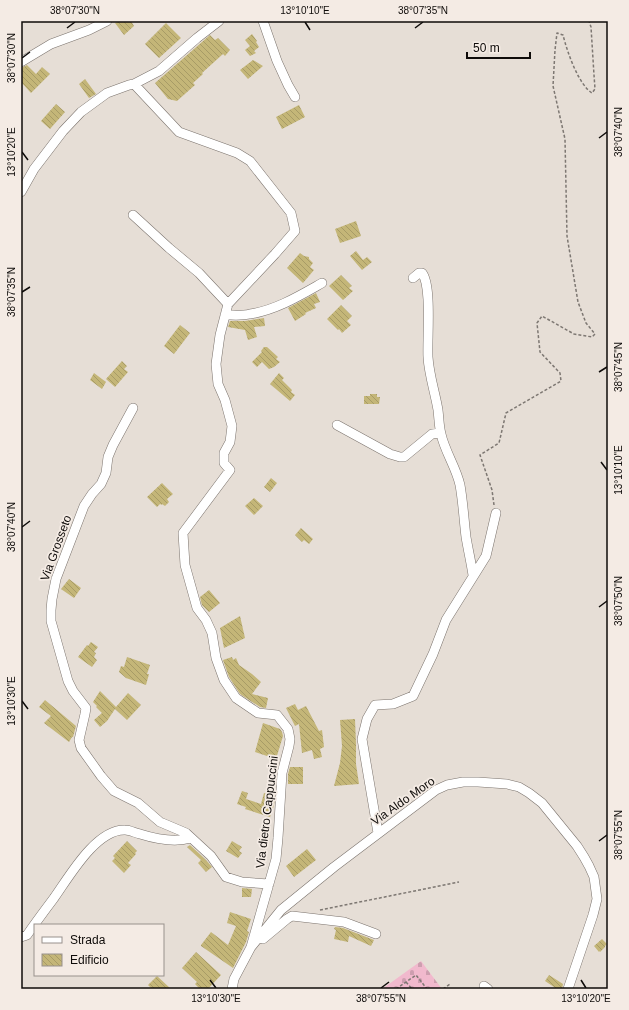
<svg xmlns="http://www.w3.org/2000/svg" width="629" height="1010" font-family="Arial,sans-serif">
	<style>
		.cemetery { fill: url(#cemetery-stones) }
		.building { fill: url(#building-back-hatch) }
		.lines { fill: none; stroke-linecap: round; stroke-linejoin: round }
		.street-casing { stroke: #7b736d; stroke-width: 10 }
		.path { stroke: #7d7772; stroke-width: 1.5; stroke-dasharray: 3 2; stroke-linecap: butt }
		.street { stroke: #fff; stroke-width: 9 }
		.ticks { fill: none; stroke: #0e0b09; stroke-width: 1.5 }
		.labels { text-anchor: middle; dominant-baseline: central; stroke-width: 3.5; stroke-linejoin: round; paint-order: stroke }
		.street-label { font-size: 12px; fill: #0e0b09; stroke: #f4ebe4 }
		.neatline { fill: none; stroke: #0e0b09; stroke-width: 1.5 }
		.ticks-label { font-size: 10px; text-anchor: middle; fill: #0e0b09 }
	</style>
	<defs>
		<pattern id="cemetery-stones" width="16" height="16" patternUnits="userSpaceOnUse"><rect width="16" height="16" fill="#f1b9cd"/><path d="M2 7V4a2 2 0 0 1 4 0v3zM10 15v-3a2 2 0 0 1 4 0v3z" fill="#cd9eaf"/></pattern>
		<pattern id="building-back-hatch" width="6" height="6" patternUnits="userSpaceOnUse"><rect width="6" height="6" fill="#c4b678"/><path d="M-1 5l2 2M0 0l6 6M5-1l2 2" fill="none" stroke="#a79b66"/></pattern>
	</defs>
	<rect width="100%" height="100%" fill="#e6ded6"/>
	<path class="cemetery" d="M421 961 442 989H382Z"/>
	<path class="building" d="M120 21H131L134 26 124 35 115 23Z
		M166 23 181 38 159 58 145 44Z
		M252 34 257 41 256 42 259 47 254 51 256 53 250 56 245 50 250 46 245 40Z
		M210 35 215 40 218 38 230 50 225 56 223 54 202 73 203 74 193 83 195 85 177 101 168 99 155 83Z
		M253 60 263 66 248 79 240 70Z
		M27 65 36 74 42 67 50 74 31 93 21 82V68Z
		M85 79 96 94 89 98 79 84Z
		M56 104 65 112 50 129 41 121Z
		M299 105 305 117 282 129 276 117Z
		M356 221 361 236 340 243 335 229Z
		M356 251 363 260 367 257 372 262 362 270 350 256Z
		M300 253 304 256 309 257V259L313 263 310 267 314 270 303 283 287 268Z
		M341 275 352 286 349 288 353 291 343 300 329 286Z
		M316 293 320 302 314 304 316 308 305 313 306 314 295 321 288 308Z
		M341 305 352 316 347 321 351 325 342 333 339 329 338 330 327 319Z
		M264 318 265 326 254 327 257 337 248 340 245 330 228 327 230 321H245Z
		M180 325 190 333 174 354 164 346Z
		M264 347H267L278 357 276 359 280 362 274 367 269 369 262 362 257 367 252 362 262 352 261 351Z
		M122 361 127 366 124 369 128 372 115 387 106 379Z
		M94 373 106 382 102 389 90 380Z
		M279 373 284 378 282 380 292 390 291 392 295 395 290 401 270 384Z
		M370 394H377V397H380L379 404H364V396H370Z
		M271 478 277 483 270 492 264 487Z
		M162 483 173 494 167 499 169 502 165 506 162 504V505L160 504 157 507 147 497Z
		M254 498 263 506 254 515 245 506Z
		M301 528 313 539 309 544 304 540 302 542 295 535Z
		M69 579 81 588 74 598 61 589Z
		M209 590 220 603 209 612 202 605 200 597Z
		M240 616 245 638 224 648 220 628Z
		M91 642 98 647 94 652 96 653 94 657 97 660 92 667 78 657 87 645 88 646Z
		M127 657 150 665 147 674H149L146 685 126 678 119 672 121 666 124 667Z
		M232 657 233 660 236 658 239 665 252 674 261 682 252 694 268 698 266 708 260 707 240 694 229 677 223 660Z
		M100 691 116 707 128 693 141 705 127 720 115 709 107 721 100 727 94 720 102 713 96 707 97 706 93 702Z
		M45 700 76 726 73 737H72L69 742 44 723 51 716 39 707Z
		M295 704 298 710 306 706 319 731 322 730 324 747 320 749 322 757 314 759 312 750 302 753 299 724 295 726 286 708Z
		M355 719 356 744V764L359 784 334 786 340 763 342 746 340 720Z
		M263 723 280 729 282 732 283 736 276 759 255 752Z
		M290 767H303V784H288V774Z
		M242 791 248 793 246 799 261 804 264 793 275 796 274 805 270 817 245 809 246 807 237 804Z
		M127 841 137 851 135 853 136 854 128 863 131 865 124 873 112 861 115 858 113 856Z
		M232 841 242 847 239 851 242 853 238 858 226 851Z
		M190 845 206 860 212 867 206 872 198 863 201 860 187 847Z
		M307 849 316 860 294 877 286 866Z
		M242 888 252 889 251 897H242Z
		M230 912 251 919 247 931 249 932 246 942 233 968 201 946V945L211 932 228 945 236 926 227 923Z
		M335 927 343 928 374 940 371 946 349 936 348 942 334 939 336 930 334 929Z
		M602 939 607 944 605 946V947L600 952V951L599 952 594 946Z
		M196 952 221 975 208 989H200L195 984 197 982 182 968Z
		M549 975 563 984 562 989H557L545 981Z
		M157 976 171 989H152L148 985Z"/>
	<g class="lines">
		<g class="street-casing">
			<path id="street" d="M263 21 277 61 288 85 295 97
				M21 62 51 44 89 30 107 21
				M134 84 179 132 237 153 250 161 291 213 295 231 275 254 228 304 220 335 216 364 218 384 225 400 232 426 230 442 224 453V463L230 470 183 533 185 565 197 608 206 620 212 633 216 658 224 680 236 698 258 713 277 715 288 729 290 739 289 746 282 773 278 838 276 859 251 947
				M21 192 34 169 63 131 81 112 107 93 129 85 134 84 159 71 197 38 219 21
				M133 215 169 248 199 273 228 304
				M413 278 419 273H422C432 285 427 339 428 357 429 375 435 392 438 410 439 418 439 427 441 434 445 452 456 467 460 485 463 502 464 520 466 537 468 549 471 562 473 575
				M225 315C233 315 242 316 250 314 276 310 299 296 322 283
				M133 408 113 445 108 457 106 473 101 484 92 494 84 506 56 579 52 599 51 610V621L68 681 73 691 86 708 85 714 79 740 81 748 101 776 114 791 138 803 160 822 186 833 211 856 226 877 242 882 269 884
				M337 425 390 454 400 457H404L432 434 440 433
				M378 833 362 739 367 719 375 705 393 704 413 696 433 654 446 620 486 556 496 513
				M21 937 27 935C36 922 45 910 54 898 69 877 96 829 125 830 130 830 135 833 140 834 156 839 174 843 191 838
				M263 939 287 919 292 916 344 922 376 934
				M484 986 488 989
				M232 989 234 979 251 947 281 910 334 867 436 790 447 785 463 782H478L507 784 519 787 529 793 542 803 577 846 584 857 589 866 594 877 597 899 593 915 568 989"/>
		</g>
		<path class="path" d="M494 505 492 490 480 455 499 443 506 413 561 381 560 373 540 352 537 323 542 316 574 334 592 337 595 334 586 323 578 302 567 236 565 139 553 86 555 50 557 33 563 35C567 51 578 84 592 93L595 89 594 75 591 27 589 21
			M320 910 459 882
			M406 982 412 989
			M396 989 416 975 427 989
			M443 989 450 984"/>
		<use href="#street" class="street"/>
	</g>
	<path class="ticks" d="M305 22 310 30M67 28 75 22M415 28 423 22M22 58 30 52M599 138 607 132M22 152 28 160M22 292 30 287M599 372 607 367M601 462 607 470M22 527 30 521M599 607 607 601M22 701 28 709M599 841 607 835M210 980 216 988M581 980 586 988M381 988 389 982"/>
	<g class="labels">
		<g class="street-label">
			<text transform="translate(56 548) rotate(-70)">Via Grosseto</text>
			<text transform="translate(403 801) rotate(-35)">Via Aldo Moro</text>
			<text transform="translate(267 812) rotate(-83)">Via dietro Cappuccini</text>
		</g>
	</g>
	<rect width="629" height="1010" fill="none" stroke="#f4ebe4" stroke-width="44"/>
	<rect x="34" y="924" width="130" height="52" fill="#f4ebe4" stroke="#98918c"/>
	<rect x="42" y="937" width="20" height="6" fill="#ffffff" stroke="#98918c"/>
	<text x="70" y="944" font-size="12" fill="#0e0b09">Strada</text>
	<rect x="42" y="954" width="20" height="12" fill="url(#building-back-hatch)" stroke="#98918c"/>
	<text x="70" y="964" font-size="12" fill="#0e0b09">Edificio</text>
	<path d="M467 52v6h63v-6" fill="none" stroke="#0e0b09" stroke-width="2"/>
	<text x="473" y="52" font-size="12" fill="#0e0b09" stroke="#f4ebe4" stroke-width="3" paint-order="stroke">50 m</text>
	<rect x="22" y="22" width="585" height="966" class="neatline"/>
	<g class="ticks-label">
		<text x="75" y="14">38°07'30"N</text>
		<text x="305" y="14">13°10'10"E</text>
		<text x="423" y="14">38°07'35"N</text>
		<text transform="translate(11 58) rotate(-90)" y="4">38°07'30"N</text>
		<text transform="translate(618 132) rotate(-90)" y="4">38°07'40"N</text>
		<text transform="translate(11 152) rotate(-90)" y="4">13°10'20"E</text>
		<text transform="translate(11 292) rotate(-90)" y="4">38°07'35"N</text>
		<text transform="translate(618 367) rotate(-90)" y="4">38°07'45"N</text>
		<text transform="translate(618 470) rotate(-90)" y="4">13°10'10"E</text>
		<text transform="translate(11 527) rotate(-90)" y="4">38°07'40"N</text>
		<text transform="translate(618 601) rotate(-90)" y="4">38°07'50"N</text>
		<text transform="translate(11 701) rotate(-90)" y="4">13°10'30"E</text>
		<text transform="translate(618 835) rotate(-90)" y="4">38°07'55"N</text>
		<text x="216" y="1002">13°10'30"E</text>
		<text x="381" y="1002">38°07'55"N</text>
		<text x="586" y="1002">13°10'20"E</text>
	</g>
</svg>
